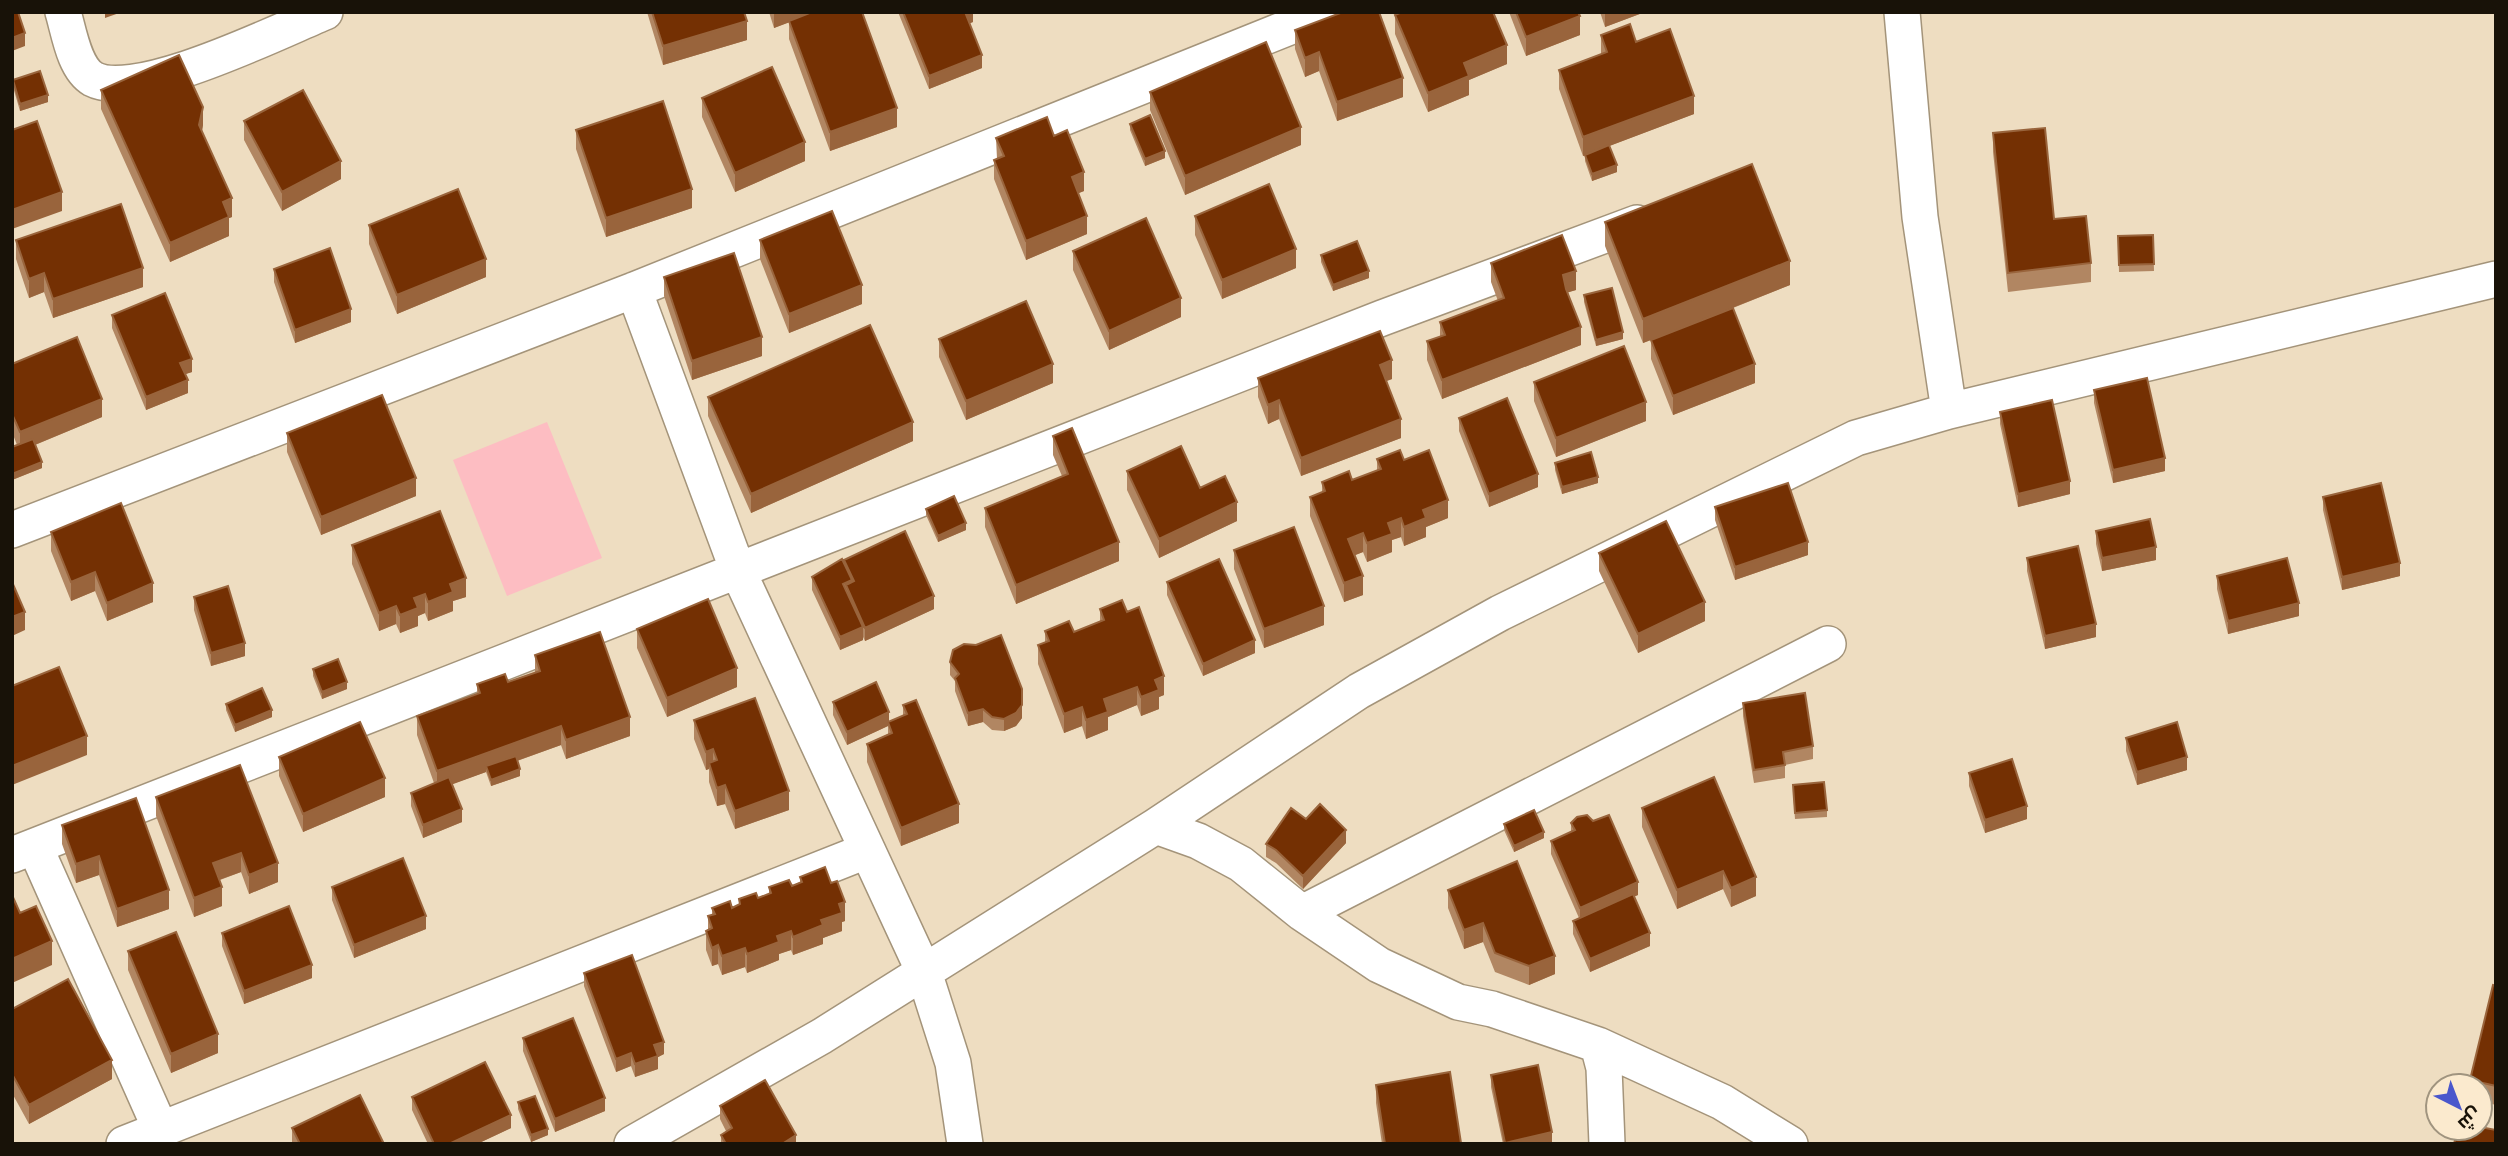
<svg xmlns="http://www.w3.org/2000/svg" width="2508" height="1156" font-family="Literata,Cairo,serif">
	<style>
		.green { fill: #fdbdc2 }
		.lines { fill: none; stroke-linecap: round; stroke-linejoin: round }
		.minor-casing { stroke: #a4947a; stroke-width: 38 }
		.minor { stroke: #fff; stroke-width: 35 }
		.wall { fill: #b18662 }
		.shaded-wall { fill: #99643c }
		.building { fill: #743003; stroke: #99643c; stroke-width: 2 }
	</style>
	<rect width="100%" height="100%" fill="#eeddc1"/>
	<path class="green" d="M547 422 602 558 507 596 453 460Z"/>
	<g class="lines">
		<g class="minor-casing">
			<path id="minor" d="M63 12C69 32 74 68 93 79 136 102 279 31 325 12
				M1902 12 1920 217 1949 411
				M634 290 738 571 924 972 953 1063 965 1144
				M12 530 634 290 1327 12
				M1156 826 1198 841 1241 864 1302 913 1379 965 1458 1002 1492 1009 1598 1045 1604 1068 1607 1144
				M35 847 160 1128
				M12 855 1382 318 1637 223
				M1302 913 1828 644
				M1598 1045 1722 1102 1790 1144
				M124 1144 866 851
				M632 1144 822 1036 1156 826 1359 691 1500 613 1856 438 1949 411 2496 279"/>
		</g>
		<use href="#minor" class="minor"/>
	</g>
	<path class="wall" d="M647 12H744L747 40 663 65Z
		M769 12H862L897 127 830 151 789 39V22L774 28Z
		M898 12H973V22L970 23 982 68 929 89Z
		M1509 12H1578L1580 35 1526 56Z
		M1600 12H1645L1605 27Z
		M1395 15 1507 64 1469 80V95L1428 112 1395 34Z
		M1295 30 1403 97 1337 121 1319 71 1305 77 1295 49Z
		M1601 35 1636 42 1694 114 1609 146 1617 172 1592 181 1585 161V155L1583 156 1559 89V70L1601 54Z
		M13 80 48 102 20 111 13 87Z
		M101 90 203 125 202 132 232 217 229 218V236L170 262 101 109Z
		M1150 92 1301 145 1185 195 1150 110Z
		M702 98 805 161 735 192 702 117Z
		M244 121 341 179 282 211 244 140Z
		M1130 124 1165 158 1145 166 1130 130Z
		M576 130 692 208 606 237 576 149Z
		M1993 133 2054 219 2091 263V282L2008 292 1993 152Z
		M1054 136 1084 191 1078 193 1087 234 1026 260 994 179V160L997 159 996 138Z
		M1195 216 1296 268 1222 299 1195 235Z
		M1605 222 1790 285 1733 308 1755 383 1673 415 1651 359V340L1643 343 1605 246Z
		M369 225 486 277 397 314 369 244Z
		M2153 235 2154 271 2119 272 2118 236Z
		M16 240 143 287 53 318 44 292 29 298 16 259Z
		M760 240 862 304 789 333 760 259Z
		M1073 251 1181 317 1109 350 1073 270Z
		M1321 255 1369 278 1333 291 1321 262Z
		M1491 263 1576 290 1568 292 1581 345 1442 399 1427 360V341L1440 337V322L1498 301 1491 282Z
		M274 269 351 322 295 343 274 282Z
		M664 277 762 356 692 380 664 296Z
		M1584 295 1623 339 1596 346 1584 302Z
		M112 315 192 372 185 374 188 393 146 410 112 328Z
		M939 339 1053 383 966 420 939 357Z
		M12 364 102 417 35 445 42 468 12 480V447L17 445 12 432Z
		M1258 378 1392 379 1387 381 1401 438 1301 476 1279 419 1268 424 1258 397Z
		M1534 382 1646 421 1556 457 1534 401Z
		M2094 390 2165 471 2113 483 2094 403Z
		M708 397 913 441 751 513 708 416Z
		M2000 412 2070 494 2018 507 2000 424Z
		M1459 418 1538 487 1489 507 1459 431Z
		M287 433 416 496 321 535 287 452Z
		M1053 436 1119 561 1016 604 985 527V508L1062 476 1053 455Z
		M1377 459 1404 460 1448 518 1426 527V537L1404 546 1401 537 1392 540V552L1367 562 1363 552 1355 555 1363 595 1344 602 1310 516V497L1322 492V482L1352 480 1377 471Z
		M1555 463 1598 483 1562 494 1555 470Z
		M1127 471 1200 488 1237 521 1159 558 1127 490Z
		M2323 497 2400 576 2342 590 2323 510Z
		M1715 507 1808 555 1735 580 1715 520Z
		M926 509 966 530 938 542 926 515Z
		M2096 531 2156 560 2102 571 2096 544Z
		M51 532 153 602 107 621 95 591 71 601 51 551Z
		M352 545 466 597 453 601V611L428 621 425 613 418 616V626L400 633 396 624 379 631 352 564Z
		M1234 550 1324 625 1264 648 1234 569Z
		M1599 553 1705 621 1638 653 1599 571Z
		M2027 558 2096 637 2045 649 2027 571Z
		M844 560 934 609 865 641 863 637V640L840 650 812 590V577L844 564Z
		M2217 576 2299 616 2228 634 2217 589Z
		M1167 582 1255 653 1203 676 1167 595Z
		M194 597 245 656 211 666 194 610Z
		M1100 609 1127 612 1164 695 1159 697V709L1141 716 1137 705 1108 717V730L1086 739 1082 726 1064 733 1038 664V645L1045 642V631L1074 632 1100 622Z
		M637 629 737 687 667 717 637 648Z
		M535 655 630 736 566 759 561 745 517 761 520 776 491 786 486 772 452 784 462 822 423 838 411 806V793L434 783 417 735V716L477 694V684L508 682 535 673Z
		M950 662 1022 718 1016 726 1004 731 992 730 983 722 968 726 955 691V681L950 675Z
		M313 669 347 689 322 699 313 676Z
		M833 702 889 721 903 716V705L959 823 901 846 867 762V744L888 734V726L847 745 833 715Z
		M1743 703 1813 746V759L1785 765V778L1754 783 1743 716Z
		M226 704 272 717 235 732 226 710Z
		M694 720 789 810 735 829 725 804 717 806 709 782V769L706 770 694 739Z
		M2126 738 2187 770 2137 785 2126 751Z
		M279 757 385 797 303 832 279 776Z
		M240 765 278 882 249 894 241 872 220 880 222 906 194 917 156 816V797Z
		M1969 773 2027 819 1985 833 1969 786Z
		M1793 792 1827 810V817L1795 819Z
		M1642 808 1756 896 1731 907 1723 889 1677 909 1642 827Z
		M1306 819 1346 843 1303 889 1276 863 1266 857V844Z
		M1571 823 1638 895 1634 896 1650 946 1590 972 1573 934V921L1579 918 1551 854V841L1571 832Z
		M1504 824 1544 838 1514 852 1504 830Z
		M62 825 169 909 117 927 99 875 76 883 62 844Z
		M800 877 845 921 842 922V931L823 938V944L793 955 791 950 779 954V960L747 973 745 967 722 975 718 964 712 966 706 950V931L708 930V916L712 915V908H732L739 905V899L758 898 769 894V887L792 886 800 882Z
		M332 887 426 929 354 958 332 900Z
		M1448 890 1555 974 1529 985 1495 972 1483 942 1464 949 1448 908Z
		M222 933 312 978 244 1004 222 946Z
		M128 951 218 1053 171 1073 128 970Z
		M584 973 664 1054 658 1057V1069L635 1077 631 1066 616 1072 584 986Z
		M2496 986V1105L2480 1101V1086H2470V1080Z
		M12 1009 112 1079 29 1124 12 1093Z
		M523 1038 605 1111 555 1132 523 1051Z
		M1450 1072 1461 1144H1382L1376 1103V1085Z
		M1491 1075 1552 1144H1503L1491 1087Z
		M412 1097 511 1128 477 1144H428L412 1110Z
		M518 1102 548 1135 531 1142 518 1109Z
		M720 1106 796 1144H721V1135L726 1131 720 1119Z
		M292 1128 384 1144H292Z"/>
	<path class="shaded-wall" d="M105 12H122L105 18Z
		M774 12H817L774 28Z
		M965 12H973V22L965 25Z
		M1605 12H1645L1605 27Z
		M1580 16V35L1526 56V37Z
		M747 21V40L663 65V46Z
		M25 33V46L12 51V38Z
		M1507 45V64L1469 80V95L1428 112V93L1464 63Z
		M1319 52V71L1305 77V58Z
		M982 55V68L929 89V76Z
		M1403 78V97L1337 121V102Z
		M48 95V102L20 111V104Z
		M1694 96V114L1583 156V137Z
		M203 107V125L199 144V125Z
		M897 108V127L830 151V132Z
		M1301 127V145L1185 195V176Z
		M805 142V161L735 192V173Z
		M1165 151V158L1145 166V159Z
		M341 161V179L282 211V192Z
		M1617 165V172L1592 181V174Z
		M1084 172V191L1072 196V177Z
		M692 189V208L606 237V218Z
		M62 192V211L12 229V210Z
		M232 198V217L229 218V236L170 262V243L223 202Z
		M1087 216V234L1026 260V241Z
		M1296 249V268L1222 299V280Z
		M486 259V277L397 314V295Z
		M1790 261V285L1643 343V319Z
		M143 268V287L53 318V299Z
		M1369 271V278L1333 291V285Z
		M1576 271V290L1563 294V275Z
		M44 273V292L29 298V279Z
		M862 285V304L789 333V314Z
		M1181 298V317L1109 350V331Z
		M351 309V322L295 343V330Z
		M1581 327V345L1442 399V380Z
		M1623 332V339L1596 346V340Z
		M762 337V356L692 380V361Z
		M192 359V372L180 376V363Z
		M1392 360V379L1380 383V365Z
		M1053 364V383L966 420V401Z
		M1755 364V383L1673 415V396Z
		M188 380V393L146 410V397Z
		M102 399V417L20 451V432Z
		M1279 400V419L1268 424V405Z
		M1646 402V421L1556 457V438Z
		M1401 419V438L1301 476V458Z
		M913 422V441L751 513V494Z
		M2165 458V471L2113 483V470Z
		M42 462V468L12 480V474Z
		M1538 474V487L1489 507V494Z
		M1598 477V483L1562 494V487Z
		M416 478V496L321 535V517Z
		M2070 481V494L2018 507V494Z
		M1448 500V518L1426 527V537L1404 546V527L1423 510Z
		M1237 502V521L1159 558V539Z
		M1401 518V537L1392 540V552L1367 562V543L1388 523Z
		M966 523V530L938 542V536Z
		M1363 533V552L1348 558V539Z
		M1119 542V561L1016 604V585Z
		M1808 542V555L1735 580V567Z
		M2156 547V560L2102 571V558Z
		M2400 563V576L2342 590V577Z
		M95 572V591L71 601V582Z
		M1363 576V595L1344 602V583Z
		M466 578V597L453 601V611L428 621V602L450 584Z
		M153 583V602L107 621V603Z
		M425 594V613L418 616V626L400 633V615L414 598Z
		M934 596V609L865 641V628Z
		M1705 602V621L1638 653V634Z
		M2299 603V616L2228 634V621Z
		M396 606V624L379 631V613Z
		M1324 606V625L1264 648V629Z
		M25 612V630L12 636V617Z
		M2096 624V637L2045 649V636Z
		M863 627V640L840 650V637Z
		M1255 640V653L1203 676V664Z
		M245 643V656L211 666V653Z
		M737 668V687L667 717V698Z
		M1164 676V695L1159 697V709L1141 716V697L1155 680Z
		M347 682V689L322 699V692Z
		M1137 687V705L1108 717V730L1086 739V720L1104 699Z
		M1022 702V718L1016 726 1004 731V719Z
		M1082 707V726L1064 733V714Z
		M983 709V722L968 726V713Z
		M272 710V717L235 732V725Z
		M889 712V725L888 722V726L847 745V732Z
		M630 717V736L566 759V740Z
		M561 726V745L488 771 486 766V772L437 790V771Z
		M87 736V755L12 785V766Z
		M713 749V768L709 763V769L706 770V752Z
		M2187 757V770L2137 785V772Z
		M520 769V776L491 786V780Z
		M385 778V797L303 832V814Z
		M725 785V804L717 806V788Z
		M789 791V810L735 829V811Z
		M959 804V823L901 846V828Z
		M2027 806V819L1985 833V820Z
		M462 809V822L423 838V825Z
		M1346 830V843L1303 889V876Z
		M1544 832V838L1514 852V846Z
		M241 853V872L213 882V863Z
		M99 856V875L76 883V864Z
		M278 863V882L249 894V875Z
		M1723 871V889L1677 909V890Z
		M1756 877V896L1731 907V888Z
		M1638 882V895L1580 921V908Z
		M222 887V906L194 917V898Z
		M169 890V909L117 927V909Z
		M845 902V921L842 922V931L823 938V944L793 955V937L821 920 839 904Z
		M426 916V929L354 958V945Z
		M1483 923V942L1464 949V930Z
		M791 931V950L779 954V960L747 973V954L777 936Z
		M1650 933V946L1590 972V959Z
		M52 941V965L12 983V959Z
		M718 945V964L712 966V948Z
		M745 948V967L722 975V956Z
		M1555 956V974L1529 985V966Z
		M312 965V978L244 1004V991Z
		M218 1034V1053L171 1073V1054Z
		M664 1042V1054L658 1057V1069L635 1077V1064L654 1045Z
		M631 1053V1066L616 1072V1059Z
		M112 1060V1079L29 1124V1105Z
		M605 1098V1111L555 1132V1119Z
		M511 1115V1128L477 1144H449Z
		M548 1129V1135L531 1142V1135Z
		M1552 1132V1144H1505V1143Z
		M796 1135V1144H782Z"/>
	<path class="building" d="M12 12H18L25 33 12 38Z
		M652 12H744L747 21 663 46Z
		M812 12H862L897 108 830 132 789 21Z
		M903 12H965L982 55 929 76Z
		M1343 12H1379L1403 78 1337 102 1319 52 1305 58 1295 30Z
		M1402 12H1493L1507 45 1464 63 1469 76 1428 93 1395 15Z
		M1516 12H1578L1580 16 1526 37Z
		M1630 24 1636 42 1670 29 1694 96 1583 137 1559 70 1607 52 1601 35Z
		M1266 42 1301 127 1185 176 1150 92Z
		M179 55 203 107 199 125 232 198 223 202 229 217 170 243 101 90Z
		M772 67 805 142 735 173 702 98Z
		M40 71 48 95 20 104 13 80Z
		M303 90 341 161 282 192 244 121Z
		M663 101 692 189 606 218 576 130Z
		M1150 115 1165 151 1145 159 1130 124Z
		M1047 117 1054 136 1067 130 1084 172 1072 177 1087 216 1026 241 994 160 1004 156 996 138Z
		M37 121 62 192 12 210V130Z
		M2045 128 2054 219 2086 216 2091 263 2008 273 1993 133Z
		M1609 145 1617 165 1592 174 1585 155Z
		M1752 164 1790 261 1643 319 1605 222Z
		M1269 184 1296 249 1222 280 1195 216Z
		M458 189 486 259 397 295 369 225Z
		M121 204 143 268 53 299 44 273 29 279 16 240Z
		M832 211 862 285 789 314 760 240Z
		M1146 218 1181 298 1109 331 1073 251Z
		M1562 235 1576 271 1563 275 1566 289 1581 327 1442 380 1427 341 1445 335 1440 322 1504 298 1491 263Z
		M2153 235 2154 264 2119 265 2118 236Z
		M1357 241 1369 271 1333 285 1321 255Z
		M330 248 351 309 295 330 274 269Z
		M734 253 762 337 692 361 664 277Z
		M1612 288 1623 332 1596 340 1584 295Z
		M165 293 192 359 180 363 188 380 146 397 112 315Z
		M1026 301 1053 364 966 401 939 339Z
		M1733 308 1755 364 1673 396 1651 340Z
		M870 325 913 422 751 494 708 397Z
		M1380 331 1392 360 1380 365 1401 419 1301 458 1279 400 1268 405 1258 378Z
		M77 337 102 399 20 432 12 414V364Z
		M1624 346 1646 402 1556 438 1534 382Z
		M2147 378 2165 458 2113 470 2094 390Z
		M382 395 416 478 321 517 287 433Z
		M1507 398 1538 474 1489 494 1459 418Z
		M2052 400 2070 481 2018 494 2000 412Z
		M1072 428 1119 542 1016 585 985 508 1068 474 1053 436Z
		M33 439 42 462 12 474V447Z
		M1181 446 1200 488 1225 476 1237 502 1159 539 1127 471Z
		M1400 450 1404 460 1429 450 1448 500 1423 510 1426 518 1404 527 1401 518 1388 523 1392 534 1367 543 1363 533 1348 539 1363 576 1344 583 1310 497 1325 491 1322 482 1349 471 1352 480 1381 469 1377 459Z
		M1591 452 1598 477 1562 487 1555 463Z
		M1788 483 1808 542 1735 567 1715 507Z
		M2381 483 2400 563 2342 577 2323 497Z
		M954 496 966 523 938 536 926 509Z
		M121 503 153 583 107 603 95 572 71 582 51 532Z
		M440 511 466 578 450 584 453 592 428 602 425 594 414 598 418 608 400 615 396 606 379 613 352 545Z
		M2150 519 2156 547 2102 558 2096 531Z
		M1666 521 1705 602 1638 634 1599 553Z
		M1294 527 1324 606 1264 629 1234 550Z
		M905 531 934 596 865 628 846 585 854 581 844 560Z
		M2078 546 2096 624 2045 636 2027 558Z
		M2287 558 2299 603 2228 621 2217 576Z
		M842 559 852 580 843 584 863 627 840 637 812 577Z
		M1219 559 1255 640 1203 664 1167 582Z
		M12 582 25 612 12 617Z
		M228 586 245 643 211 653 194 597Z
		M708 599 737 668 667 698 637 629Z
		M1122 600 1127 612 1139 607 1164 676 1155 680 1159 690 1141 697 1137 687 1104 699 1108 712 1086 720 1082 707 1064 714 1038 645 1049 641 1045 631 1069 621 1074 632 1104 620 1100 609Z
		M600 632 630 717 566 740 561 726 437 771 417 716 480 693 477 684 505 674 508 682 540 671 535 655Z
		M1001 635 1022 689V705L1016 713 1004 719 992 717 983 709 968 713 955 678 959 674 950 662 953 650 964 644 976 645Z
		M338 659 347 682 322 692 313 669Z
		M59 667 87 736 12 766V686Z
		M876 682 889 712 847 732 833 702Z
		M262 688 272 710 235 725 226 704Z
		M1805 693 1813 746 1783 752 1785 765 1754 770 1743 703Z
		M755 698 789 791 735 811 725 785 717 788 709 763 717 760 713 749 706 752 694 720Z
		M916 700 959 804 901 828 867 744 892 733 888 722 907 714 903 705Z
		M360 722 385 778 303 814 279 757Z
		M2177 722 2187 757 2137 772 2126 738Z
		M516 756 520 769 491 780 486 766Z
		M2012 759 2027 806 1985 820 1969 773Z
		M240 765 278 863 249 875 241 853 213 863 222 887 194 898 156 797Z
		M449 777 462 809 423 825 411 793Z
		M1714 777 1756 877 1731 888 1723 871 1677 890 1642 808Z
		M1824 782 1827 810 1795 813 1793 785Z
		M136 798 169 890 117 909 99 856 76 864 62 825Z
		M1320 804 1346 830 1303 876 1276 850 1266 844 1291 808 1306 819Z
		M1534 810 1544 832 1514 846 1504 824Z
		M1587 815 1593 821 1609 815 1638 882 1580 908 1551 841 1575 830 1571 823 1577 817Z
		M403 858 426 916 354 945 332 887Z
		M1517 861 1555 956 1529 966 1495 953 1483 923 1464 930 1448 890Z
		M825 867 831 883 837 881 845 902 839 904 842 913 821 920 823 925 793 937 791 931 777 936 779 942 747 954 745 948 722 956 718 945 712 948 706 931 712 928 708 916 715 914 712 908 730 901 732 908 740 904 739 899 756 893 758 898 771 893 769 887 789 880 792 886 802 882 800 877Z
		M1633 894 1650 933 1590 959 1573 921Z
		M12 895 20 913 36 906 52 941 12 959Z
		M289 906 312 965 244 991 222 933Z
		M176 932 218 1034 171 1054 128 951Z
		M632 955 664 1042 654 1045 658 1056 635 1064 631 1053 616 1059 584 973Z
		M68 979 112 1060 29 1105 12 1074V1009Z
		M2493 985 2496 986V1086L2470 1080Z
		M573 1018 605 1098 555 1119 523 1038Z
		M485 1062 511 1115 449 1144H434L412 1097Z
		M1538 1065 1552 1132 1505 1143 1491 1075Z
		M1450 1072 1461 1143 1385 1144 1376 1085Z
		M765 1080 796 1135 782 1144H726L721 1135 732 1128 720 1106Z
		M360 1095 384 1144H300L292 1128Z
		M535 1096 548 1129 531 1135 518 1102Z
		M2480 1127 2496 1130 2495 1144H2454L2458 1128H2480Z"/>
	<rect width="2508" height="1156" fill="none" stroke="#181208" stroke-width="28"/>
	<g transform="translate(2459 1107) rotate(138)"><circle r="33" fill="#fbeace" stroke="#a0947f" stroke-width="2"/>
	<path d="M0-5L12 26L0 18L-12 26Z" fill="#4a57cc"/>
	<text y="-10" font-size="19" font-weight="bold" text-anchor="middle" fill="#181208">ش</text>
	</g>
</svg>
